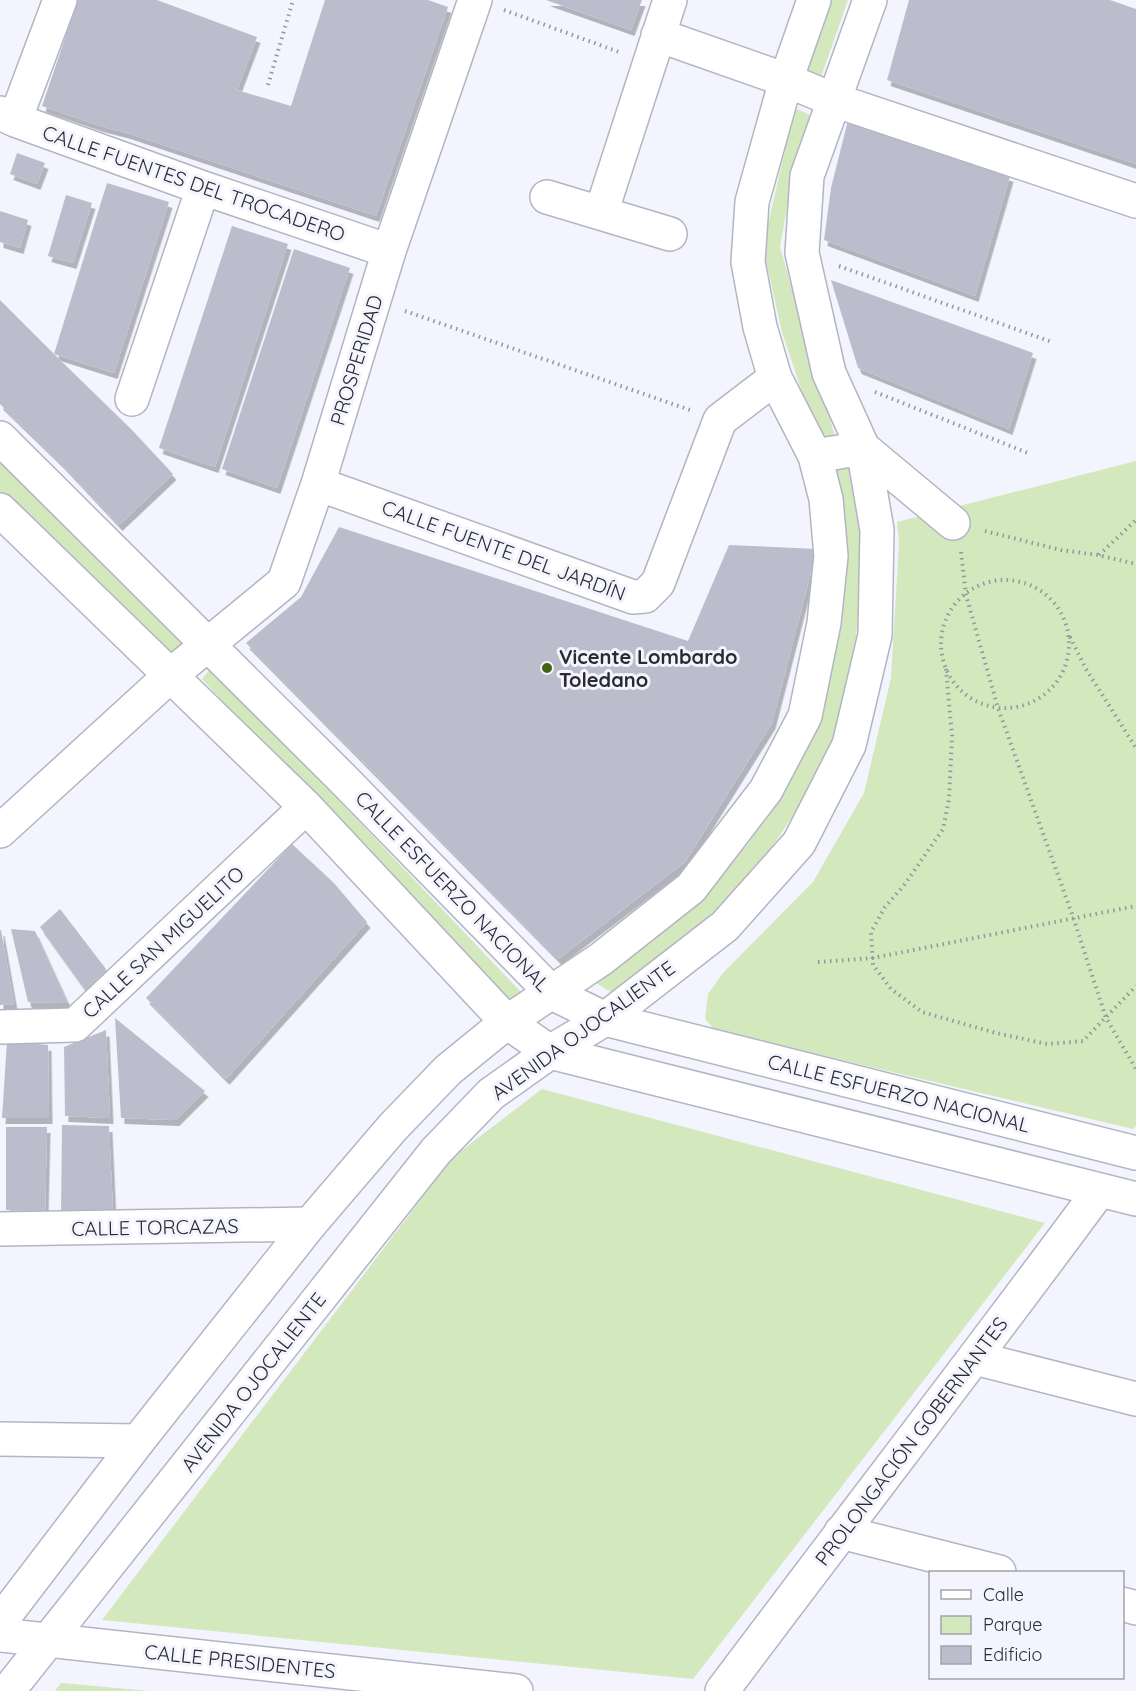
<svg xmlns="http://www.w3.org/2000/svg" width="1136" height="1691" font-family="Quicksand,sans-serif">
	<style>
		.green { fill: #d3e8bc }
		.building { fill: #bbbdcc; filter: url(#shadow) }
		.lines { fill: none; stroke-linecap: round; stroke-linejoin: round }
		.minor-casing { stroke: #b3b5c4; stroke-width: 36 }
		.major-casing { stroke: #b3b5c4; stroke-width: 36 }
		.path { stroke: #95969e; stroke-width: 4; stroke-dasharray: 1.5 4.5; stroke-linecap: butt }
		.minor { stroke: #fff; stroke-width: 33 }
		.major { stroke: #fff; stroke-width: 33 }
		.poi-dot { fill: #456214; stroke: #f3f4fd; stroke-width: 2 }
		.labels { text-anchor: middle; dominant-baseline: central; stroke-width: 6; stroke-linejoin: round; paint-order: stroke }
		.street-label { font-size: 20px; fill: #2a2a30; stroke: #f3f4fd }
		.poi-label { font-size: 20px; font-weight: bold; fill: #2a2a30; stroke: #f3f4fd; text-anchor: start }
	</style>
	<defs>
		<filter id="shadow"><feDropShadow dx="3.5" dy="6" stdDeviation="0" flood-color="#0004"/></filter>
	</defs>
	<rect width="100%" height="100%" fill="#f3f4fd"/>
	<path class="green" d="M829 0H848L820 80 805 73Z
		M797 109 810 115 789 196 780 247 835 436 818 440 782 332 763 247 791 123Z
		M0 453 192 643 171 663 0 495Z
		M854 461 859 528 860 593 855 648 832 740 796 811 766 856 723 904 681 941 611 992 593 981 695 903 748 844 782 793 824 711 839 592 829 464Z
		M1136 461V1126L1133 1129 715 1030 705 1019 708 994 723 973 813 882 864 793 891 678 899 543 897 522Z
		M212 667 522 993 507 1005 202 679Z
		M542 1089 1045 1223 693 1679 102 1620 453 1157Z
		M61 1683H62L149 1691H55Z"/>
	<path class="building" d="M78 0H157L257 37 237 90 291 106 325 0H428L448 7 376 216 127 133 100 126 42 106Z
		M546 0H642L631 30Z
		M909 0H1110L1136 9V164L887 80Z
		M848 120 1010 176 975 296 824 240 831 188Z
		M17 153 45 163 37 184 10 174Z
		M107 183 169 202 114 373 54 354 132 430 173 474 119 525 61 463 0 404V300L54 354Z
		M66 195 92 203 73 263 48 256Z
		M0 211 28 220 20 248 0 242Z
		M232 226 288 244 215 467 159 448Z
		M294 249 350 268 277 488 222 469Z
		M831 280 1033 353 1009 429 858 368Z
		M339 527 688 641 729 545 817 549 772 723 685 862 558 959 246 643 301 597Z
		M292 844 334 883 367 922 226 1079 146 998Z
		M60 909 106 969 86 991 40 927Z
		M11 929 35 931 68 1003 28 1002Z
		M0 930H1L14 1004 0 1005Z
		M115 1018 205 1091 176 1120 121 1118Z
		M106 1030 110 1118 65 1116 64 1047Z
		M7 1041 48 1045 49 1118H2Z
		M62 1125 109 1126 113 1213 61 1214Z
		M6 1127H47L45 1211 6 1210Z"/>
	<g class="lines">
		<g class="minor-casing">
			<path id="minor" d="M658 35 786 80 834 100 1136 201
				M0 113 15 120 203 188 389 251
				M15 120 60 0
				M547 197 670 234
				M601 213 670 0
				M132 399 203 188
				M0 438 342 778 552 993 605 1019 1136 1153
				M815 456 863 448 953 523
				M318 484 633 597 645 596 658 583 720 420 775 378
				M0 510 306 807 507 1022 550 1052 1136 1199
				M0 831 172 674 284 582 318 484 389 251 475 0
				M0 1027 75 1025 306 807
				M0 1229 310 1224
				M975 1358 1136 1399
				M0 1439 138 1441
				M841 1532 999 1572
				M1122 1604 1136 1608
				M0 1635 516 1691
				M722 1691C847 1524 975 1359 1099 1191"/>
		</g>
		<g class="major-casing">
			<path id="major" d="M0 1622 138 1441 310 1224 393 1127 448 1070 507 1022 601 959 691 888 766 790 805 716 824 623 831 556 826 499 815 456 775 378 760 327 748 262 752 202 786 80 814 0
				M8 1691 436 1151 491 1094 550 1052 605 1019 725 926 799 843 849 745 875 635 877 530 863 448 829 373 802 253 807 176 870 0"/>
		</g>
		<path class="path" d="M504 10 619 52
			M268 85 293 0
			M839 266 1052 342
			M405 311 690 410
			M875 392 1028 453
			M985 531 1061 550 1098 555 1136 564
			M961 552 966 595 998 708 1073 917 1106 1018 1136 1069
			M1099 555 1136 520
			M941 644a64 64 0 1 1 128 0a64 64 0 1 1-128 0Z
			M1070 637 1086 669 1136 748
			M946 669 952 736 949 799 943 829 905 884 885 907 871 932 873 965 891 989 922 1012 996 1033 1047 1044 1083 1041 1136 986
			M818 962 873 958 1136 906"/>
		<use href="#minor" class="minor"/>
		<use href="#major" class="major"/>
	</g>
	<circle class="poi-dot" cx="547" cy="668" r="6"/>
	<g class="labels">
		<g class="street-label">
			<text transform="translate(194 183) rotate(19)">CALLE FUENTES DEL TROCADERO</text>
			<text transform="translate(356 360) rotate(-73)">PROSPERIDAD</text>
			<text transform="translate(504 550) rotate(20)">CALLE FUENTE DEL JARDÍN</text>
			<text transform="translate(453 891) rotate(46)">CALLE ESFUERZO NACIONAL</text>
			<text transform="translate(163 942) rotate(-43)">CALLE SAN MIGUELITO</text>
			<text transform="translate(583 1030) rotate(-36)">AVENIDA OJOCALIENTE</text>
			<text transform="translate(899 1093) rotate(14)">CALLE ESFUERZO NACIONAL</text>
			<text transform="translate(155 1227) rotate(-1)">CALLE TORCAZAS</text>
			<text transform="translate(253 1382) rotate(-52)">AVENIDA OJOCALIENTE</text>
			<text transform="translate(911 1441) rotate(-53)">PROLONGACIÓN GOBERNANTES</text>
			<text transform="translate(240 1661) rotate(6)">CALLE PRESIDENTES</text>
		</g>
		<g class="poi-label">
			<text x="559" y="656">Vicente Lombardo<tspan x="559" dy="23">Toledano</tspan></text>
		</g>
	</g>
	<rect x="929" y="1571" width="195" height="108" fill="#f3f4fd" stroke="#a3a3ab" stroke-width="1.5"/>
	<rect x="941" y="1590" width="30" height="9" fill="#ffffff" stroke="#a3a3ab" stroke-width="1.5"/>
	<text x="983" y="1601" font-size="18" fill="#2a2a30">Calle</text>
	<rect x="941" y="1616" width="30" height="18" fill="#d3e8bc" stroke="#a3a3ab" stroke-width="1.5"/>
	<text x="983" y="1631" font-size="18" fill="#2a2a30">Parque</text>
	<rect x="941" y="1646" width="30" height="18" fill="#bbbdcc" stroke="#a3a3ab" stroke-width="1.5"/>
	<text x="983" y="1661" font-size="18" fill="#2a2a30">Edificio</text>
</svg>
